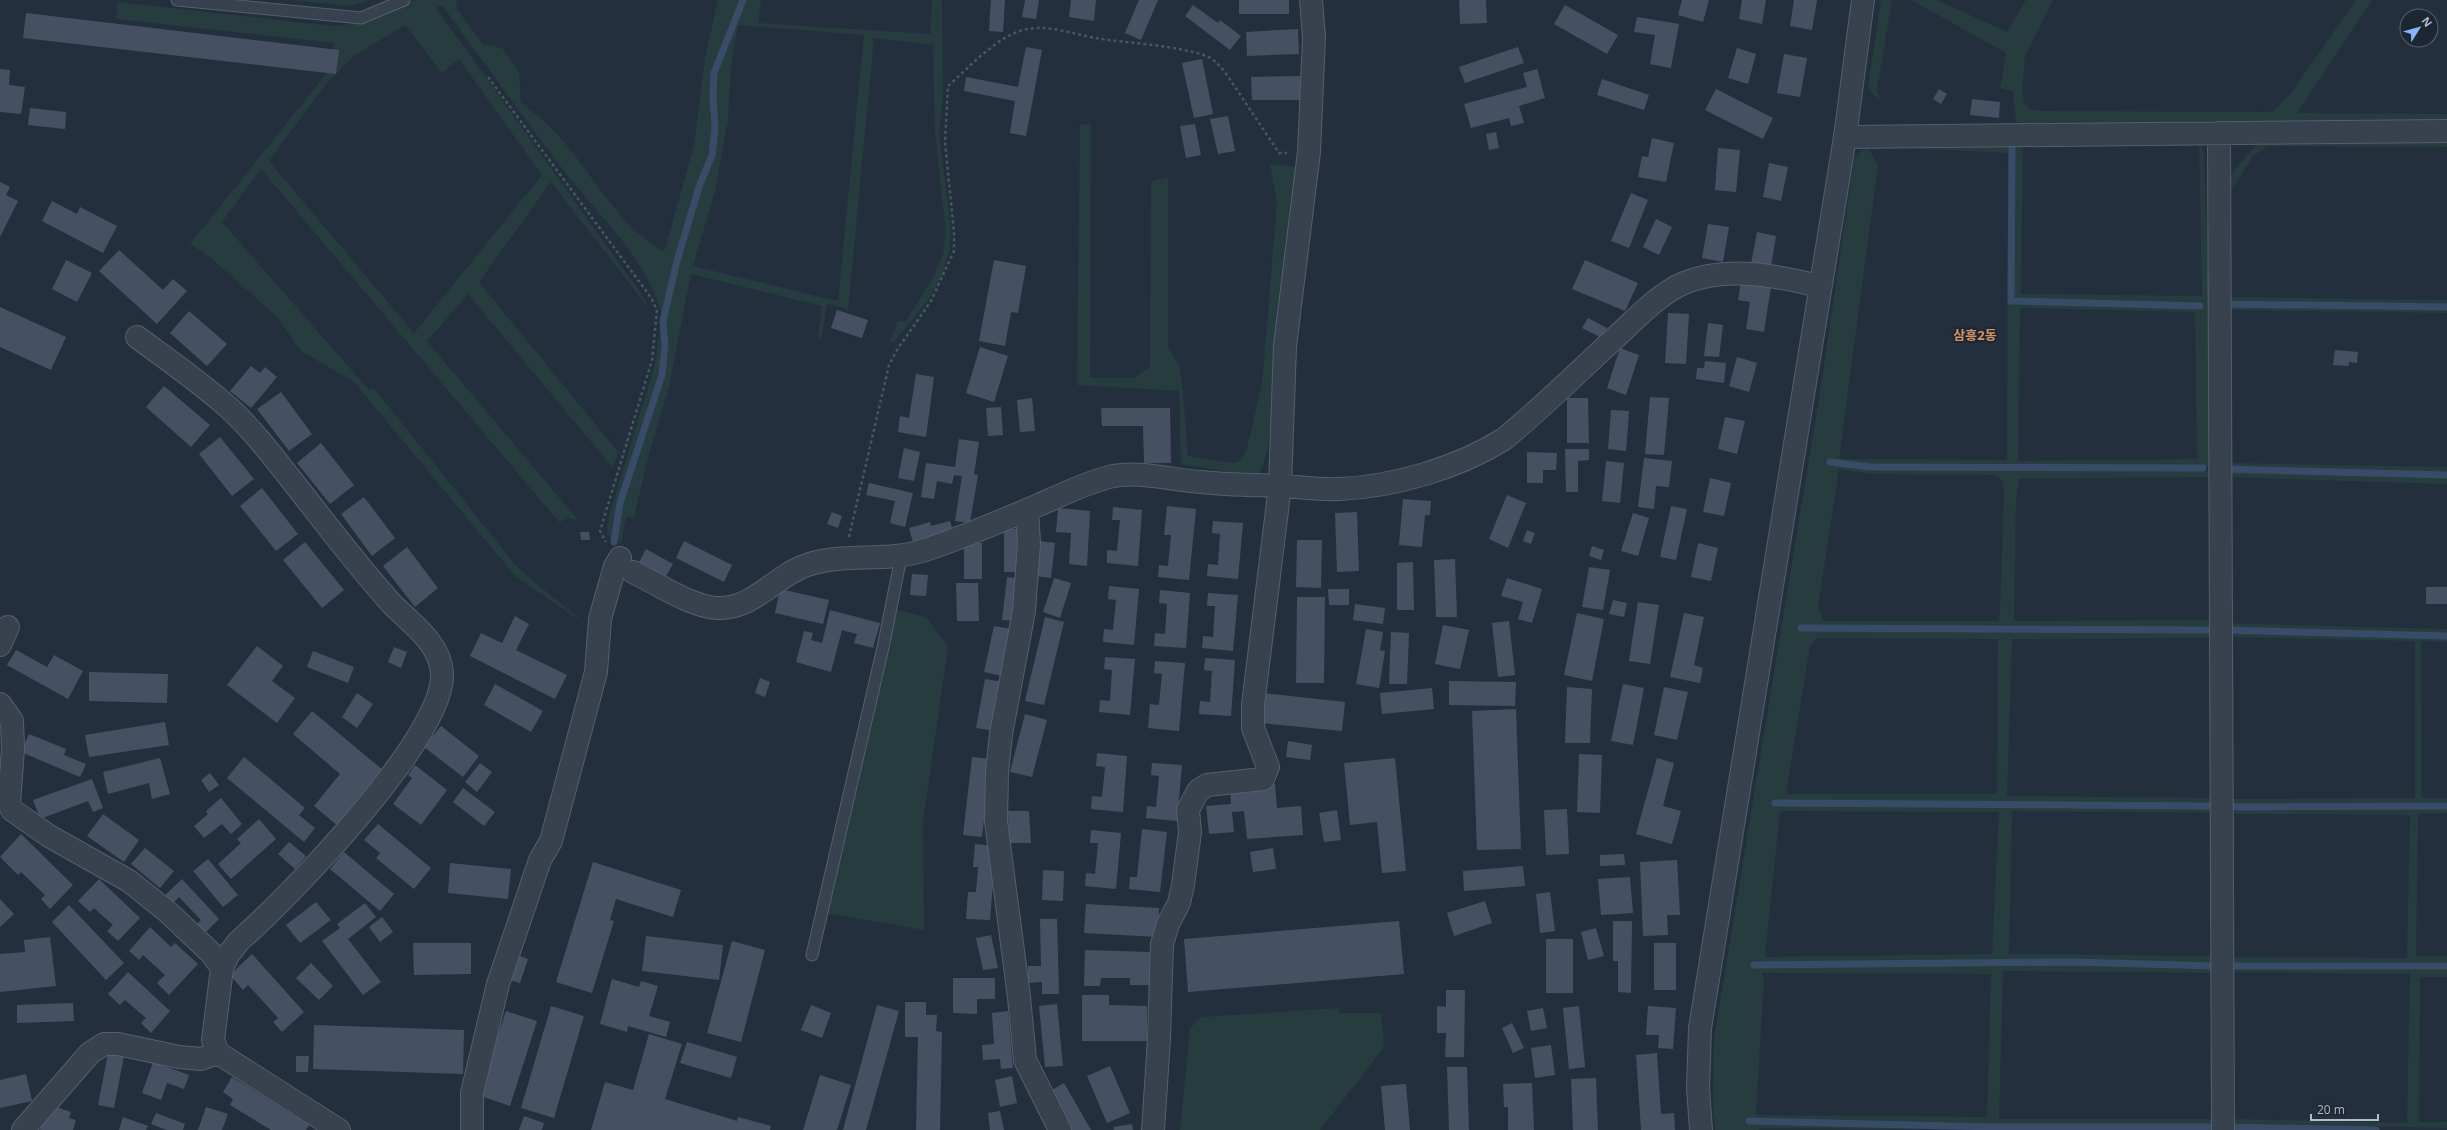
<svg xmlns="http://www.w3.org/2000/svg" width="2447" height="1130" font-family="'Open Sans','Noto Sans KR',sans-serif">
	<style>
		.green { fill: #263c3f; fill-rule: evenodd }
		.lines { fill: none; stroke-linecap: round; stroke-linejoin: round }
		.stream { stroke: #394c67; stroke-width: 7 }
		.building { fill: #455162 }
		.service-casing { stroke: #565f6c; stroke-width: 13 }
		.minor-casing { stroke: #565f6c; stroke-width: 24 }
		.tertiary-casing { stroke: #565f6c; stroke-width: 24 }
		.path { stroke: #44595c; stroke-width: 2.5; stroke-dasharray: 3 3; stroke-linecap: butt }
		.service { stroke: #38414e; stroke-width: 11 }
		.minor { stroke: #38414e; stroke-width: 22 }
		.tertiary { stroke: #38414e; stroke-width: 22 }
		.labels { text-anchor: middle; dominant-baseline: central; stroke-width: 4; stroke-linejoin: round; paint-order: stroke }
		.quarter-label { font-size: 13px; font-weight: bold; fill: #d59563; stroke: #1d2633 }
	</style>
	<rect width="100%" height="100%" fill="#242f3e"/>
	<path class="green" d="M290 0H370L351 6Z
		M414 0H457L456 8 483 44 502 48 519 71 521 102C532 112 545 121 555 132 593 172 615 224 664 252L694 146 705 58 718 0H741L712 72 710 97 713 130 709 157 697 185 673 266 662 316C648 260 603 220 568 176 525 120 484 62 442 5L436 8 642 295 650 310 551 182 479 282 618 452 613 468 468 294 427 341 578 520 569 518 559 522 261 169 222 222 369 390 373 387 518 568 588 626 516 577 354 382 301 351 277 317 210 257 190 244 330 69 334 43 116 19 118 2 332 26C365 24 385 16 414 0ZM405 25 442 73 459 59 542 175 414 333 269 161 326 84 355 55Z
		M745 0H761L758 23 930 34 932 0H942L943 97 939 131 951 229 950 250 942 275 929 299 893 343 890 342 898 321H906L933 278 943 254 946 233 935 134 933 45 874 38 848 309 827 304 821 340 818 339 822 306 691 274 669 387 648 457 634 518 626 517 621 544 616 542 622 503 664 375 667 345 665 321 679 261 701 188 713 155 716 128 714 96 716 73ZM738 25 864 35 838 301 693 266 715 191 723 147 728 121 731 66Z
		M1881 0H1892L1877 90 1880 101 1868 88Z
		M1911 0H1937L2007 32 2026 0H2053L2025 56 2022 92 2024 104 2030 109 2040 111 2273 112 2290 94 2356 0H2372L2297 113 2447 114V128L2022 125 2016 121 2013 91 2000 88 2006 53Z
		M1091 124 1090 378H1134L1150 367 1151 181 1168 177V348L1179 365 1182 380 1188 456 1232 463 1240 461 1246 452 1262 384 1277 203 1270 164 1297 167 1268 449 1259 477 1181 464 1179 391 1077 385 1080 125Z
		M2190 136 2186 146H2023L2021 294 2202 296 2199 141 2204 151 2209 306V467C2083 467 1953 474 1828 460L1827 463 1870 469 2209 471V477L2019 479 2016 497 2014 621 2212 620V628L2003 630 1799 627V630L2212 632V638L2012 639 2007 796 2213 798V805L1775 801 1774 804 2213 808V813L2012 811 2009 954 2217 956V963L2072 960 1752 963 1751 966 2075 965 2217 968V973L2003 971 1999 1119H2217V1124L1994 1125 1747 1119V1124L2063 1130 1759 1128V1130H1715L1713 1098 1714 1039 1821 386 1854 159 1867 146 1878 165 1839 459 2007 460 2008 153 1890 147ZM2012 146 2014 299 2199 305 2196 308 2010 304ZM2020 308 2195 312 2197 459 2018 461ZM1839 469 1871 474 1995 475 2002 480 2004 492 2000 610 1998 621H1823L1818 607ZM1817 638 1998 639 1997 794H1786L1810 645ZM1780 811 1999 812 1992 954 1765 957ZM1761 973 1991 974 1987 1117 1756 1115 1764 979Z
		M2447 138V147L2268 146 2253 156 2230 193 2229 297 2447 300V305L2220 300 2221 199 2230 177 2239 164 2260 142Z
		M2221 306H2368L2447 309V313L2230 310 2231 463 2447 467V475L2222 467Z
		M661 321 660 375 618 504 613 541 607 533 608 520 655 364Z
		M2223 471 2447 477V484L2223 477Z
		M898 610 926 617 948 647 923 822 924 930 825 913 894 615Z
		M2223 623 2447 629V634L2223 627Z
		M2223 631 2447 637V642L2421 641 2422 798H2447V804L2224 805V799L2415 798V641L2224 637Z
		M2447 807V813L2418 814 2416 956H2447V964L2228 963 2227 957 2407 958 2410 815 2225 814V809Z
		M2227 967 2447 969V977H2420L2419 1122H2447V1128L2231 1123V1119L2407 1123 2410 974 2227 972Z
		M1339 1008V1013H1381L1384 1047 1320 1130H1180L1190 1028 1202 1017Z"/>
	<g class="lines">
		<path class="stream" d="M2012 149 2011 301 2200 306
			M2221 304 2447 307
			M1830 462 1870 467 2203 468
			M2225 469 2447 475
			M614 542 620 503 662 375 665 345 663 321 677 261 699 187 712 155 715 128 713 96 714 73 743 0
			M1801 628 2208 630
			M2225 630 2447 636
			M1775 803 2209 806
			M2229 807 2447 806
			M1754 965 2072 962 2215 966
			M2227 966H2447
			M1749 1121 1993 1127H2213
			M2235 1127 2376 1130"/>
	</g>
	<path class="building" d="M991 0H1005L1003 32 989 31Z
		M1025 0H1039L1036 19 1022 17Z
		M1071 0H1096L1094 21 1069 17Z
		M1139 0H1158L1141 40 1125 33Z
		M1239 0H1289V14H1239Z
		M1459 0H1486L1487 23 1460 24Z
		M1682 0H1709L1703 22 1678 15Z
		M1742 0H1766L1762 24 1739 19Z
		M1794 0H1817L1812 30 1790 26Z
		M1193 5 1218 23 1220 20 1241 36 1230 50 1185 16Z
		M1565 5 1618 35 1607 54 1554 24Z
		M26 13 339 50 336 74 23 38Z
		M1637 17 1679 24 1671 68 1650 64 1655 35 1634 32Z
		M1298 29 1299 54 1247 56 1246 32Z
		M1026 47 1042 50 1026 136 1010 133 1015 101 964 91 966 77 1018 87Z
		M1518 47 1524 63 1465 83 1459 67Z
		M1737 48 1756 54 1748 84 1728 78Z
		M1784 54 1807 58 1800 97 1777 93Z
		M1202 59 1213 114 1194 118 1182 63Z
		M0 69 10 70 9 85 25 87 21 114 0 112Z
		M1537 69 1545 98 1519 106 1524 123 1511 126 1509 118 1471 128 1464 104 1527 87 1523 73Z
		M1300 76V100H1252L1251 77Z
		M1602 79 1649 95 1644 110 1597 95Z
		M1716 89 1773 118 1763 139 1705 110Z
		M1939 89 1947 94 1941 104 1933 99Z
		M1972 99 2000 102 1999 118 1970 115Z
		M30 108 66 112 65 129 28 125Z
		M1228 116 1235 151 1218 154 1210 119Z
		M1195 124 1201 155 1186 158 1180 126Z
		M1496 132 1499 148 1489 150 1486 134Z
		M1652 138 1674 143 1666 182 1638 177 1642 156 1648 157Z
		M1718 148 1740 150 1736 192 1715 190Z
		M1769 163 1788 167 1781 201 1763 197Z
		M0 182 10 187 6 195 18 201 0 237Z
		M1631 193 1648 200 1629 248 1611 241Z
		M52 201 77 214 80 207 117 226 103 253 42 221Z
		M1656 219 1672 227 1659 255 1643 247Z
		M1708 224 1729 227 1723 262 1702 258Z
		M1757 232 1776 236 1771 267 1751 264Z
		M119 250 163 290 173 279 187 291 157 324 99 271Z
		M66 260 92 273 77 302 52 289Z
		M994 260 1026 266 1018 313 1011 312 1005 346 979 341Z
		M1585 260 1638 283 1625 311 1572 289Z
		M1741 282 1771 287 1764 332 1746 329 1750 302 1738 300Z
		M0 307 66 337 51 370 0 347Z
		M837 310 868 320 862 338 831 328Z
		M189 311 227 344 207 366 170 333Z
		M1668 313 1689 314 1686 364 1665 363Z
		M1588 318 1607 328 1602 338 1582 328Z
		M1708 323 1723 325 1719 357 1704 356Z
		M980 347 1008 356 994 402 966 393Z
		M1620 348 1639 355 1626 395 1607 388Z
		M2335 350 2358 352 2357 363 2349 362V366L2333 365Z
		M1737 357 1757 363 1749 392 1729 386Z
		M1705 361 1726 363 1724 383 1696 379 1697 368H1704Z
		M251 366 260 373 265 367 277 377 251 408 230 391Z
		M916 374 934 377 926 437 898 432 900 416 909 418Z
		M164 386 210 425 191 447 146 407Z
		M281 392 312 434 289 451 257 409Z
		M1650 397 1669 398 1664 455 1645 454Z
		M1032 398 1035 431 1020 432 1017 400Z
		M1567 398H1588L1589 443H1567Z
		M1001 407 1003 435 988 436 986 408Z
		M1101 408H1170L1171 463H1144L1143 426H1102Z
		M1611 410 1629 411 1626 451 1608 449Z
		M1725 417 1745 421 1737 454 1718 449Z
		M220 437 254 479 232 496 199 454Z
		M959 439 979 442 974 474 978 475 970 523 955 521 962 476 954 475 952 484 937 481 934 499 921 497 926 463 955 467Z
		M321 443 354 485 330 504 297 463Z
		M904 448 920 452 914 481 898 478Z
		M1565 449H1589V460L1578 461V492H1566Z
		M1527 452 1557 453 1556 470H1543V483H1527Z
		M1644 458 1672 461 1669 487 1656 486 1654 509 1638 507Z
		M1606 461 1624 463 1620 503 1602 501Z
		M1710 478 1731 483 1724 516 1703 512Z
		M869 483 913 493 905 527 890 523 895 501 866 495Z
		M262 488 298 534 276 551 240 506Z
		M1507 495 1526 503 1508 548 1489 539Z
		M364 497 395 538 372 556 341 514Z
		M1403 499 1431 501 1430 515H1425L1422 547 1399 545Z
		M1167 506 1196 509 1189 580 1158 577 1159 565 1168 566 1171 535H1164Z
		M1671 506 1687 509 1676 560 1660 557Z
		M1113 507 1142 510 1138 566 1107 563V550L1117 551 1120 520H1112Z
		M1058 508 1090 511 1087 566 1069 564 1071 533 1056 532Z
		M832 512 842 516 838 528 827 524Z
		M1357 512 1359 571 1337 572 1335 513Z
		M1633 513 1649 518 1638 556 1621 551Z
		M950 521 954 534 914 546 909 528 930 522 931 526Z
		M1213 521 1243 523 1238 579 1207 576 1208 564 1218 565 1220 534 1212 533Z
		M1004 529H1021V572H1004Z
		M1527 530 1535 533 1531 544 1523 541Z
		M580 532H589L590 540H581Z
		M1297 540H1322L1321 588 1296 587Z
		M684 541 732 565 724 582 676 558Z
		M1040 541 1055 543 1051 578 1036 576Z
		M305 542 344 590 322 608 283 560Z
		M964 543H982V579H964Z
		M1698 543 1718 548 1711 581 1691 577Z
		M1592 546 1604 550 1601 560 1589 556Z
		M407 547 438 588 415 607 383 566Z
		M646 549 673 564 665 578 638 564Z
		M1455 559 1457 617H1436L1434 560Z
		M1413 562 1414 610H1397V563Z
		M1589 567 1610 570 1603 610 1582 607Z
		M912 574 928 575 926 596 910 595Z
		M1007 577 1022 579 1017 621 1002 620Z
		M1054 578 1071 583 1060 618 1043 612Z
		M1507 578 1542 589 1532 623 1518 619 1523 602 1501 596Z
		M956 583H978L979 621H957Z
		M1109 586 1139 589 1134 645 1103 642 1104 629 1113 630 1116 600 1108 599Z
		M2426 587H2447V604H2426Z
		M780 589 829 600 823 624 775 613Z
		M1328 589H1349V605H1329Z
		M1160 590 1190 593 1186 648 1154 646 1155 633 1165 634 1167 604 1159 603Z
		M1208 593 1238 595 1233 651 1202 648 1203 636 1213 637 1215 606H1207Z
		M1297 597H1325L1324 683H1296Z
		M1613 600 1627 603 1624 617 1609 614Z
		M1638 602 1659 605 1650 664 1629 661Z
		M1355 604 1385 608 1383 624 1353 620Z
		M830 610 880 623 873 648 854 643 857 634 842 630 831 672 796 662 804 631 813 633 811 640 822 643Z
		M1577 613 1604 619 1592 681 1564 675Z
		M1684 613 1704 617 1694 665 1703 668 1700 683 1670 677Z
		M515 616 529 624 516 650 567 675 555 699 470 656 481 633 502 643Z
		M1045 617 1064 622 1044 705 1025 701Z
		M1509 621 1515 675 1498 677 1492 623Z
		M1443 625 1469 630 1460 669 1435 664Z
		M994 626 1012 629 1002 676 984 672Z
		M1366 629 1383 632 1380 650 1385 651 1379 688 1356 684Z
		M1391 632 1409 633 1407 684H1389Z
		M257 646 283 666 272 681 295 698 277 723 227 685Z
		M394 647 407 652 401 668 388 662Z
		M16 650 47 667 54 655 83 671 68 699 7 665Z
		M313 651 354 667 348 683 307 667Z
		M1105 657 1135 659 1130 715 1099 712 1100 700 1110 701 1112 670 1104 669Z
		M1205 658 1235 660 1231 716 1199 714 1200 701 1210 702 1212 671 1204 670Z
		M1155 661 1185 663 1179 731 1148 728 1150 704 1159 705 1162 674 1154 673Z
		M89 672 168 674 167 703 89 701Z
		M760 678 770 682 765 697 755 693Z
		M985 679 1004 682 995 731 976 728Z
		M1449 681 1516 682 1515 706 1449 705Z
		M495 684 543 711 531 732 484 705Z
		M1623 684 1644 688 1633 745 1611 741Z
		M1567 687 1592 689 1590 743H1565Z
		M1664 687 1688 692 1677 740 1654 735Z
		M1432 688 1434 709 1382 714 1380 693Z
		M357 693 373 704 357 728 342 717Z
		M1264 693 1345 702 1342 731 1261 723Z
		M1516 709 1521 849 1477 850 1472 711Z
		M312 711 384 771 338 826 314 806 340 774 293 734Z
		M1025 714 1047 720 1032 777 1010 772Z
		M165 722 169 745 89 757 85 735Z
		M441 726 479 756 463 777 424 747Z
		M29 734 66 749 64 755 86 764 80 777 21 752Z
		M1288 741 1312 745 1310 760 1286 757Z
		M1097 753 1127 756 1123 812 1091 809 1092 796 1102 797 1105 767 1096 766Z
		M1579 754 1602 755 1600 813 1577 812Z
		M244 757 305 808 299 815 315 828 304 842 227 778Z
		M972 757 991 759 982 837 963 835Z
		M160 758 170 794 152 799 149 783 108 794 103 772Z
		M1395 758 1406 871 1382 873 1377 822 1350 825 1344 763Z
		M1657 758 1674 763 1663 806 1681 811 1672 844 1636 834Z
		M480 763 492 772 477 792 465 782Z
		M1152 763 1182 765 1177 821 1146 818 1147 806 1156 807 1159 776 1151 775Z
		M415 765 447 790 421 825 393 804 412 778 408 775Z
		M210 773 219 785 209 792 201 780Z
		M92 779 103 808 93 812 88 801 40 819 33 800Z
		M1275 784 1277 808 1301 806 1303 835 1247 839 1244 811 1232 812 1234 832 1209 834 1206 806 1231 804 1230 788Z
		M463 788 495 812 484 826 453 802Z
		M221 798 242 824 231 834 222 824 204 838 194 826 208 814 206 811Z
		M1567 809 1569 854 1546 855 1544 810Z
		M1337 810 1341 840 1324 842 1319 813Z
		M1008 811H1029L1031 843H1009Z
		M103 814 139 840 124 862 87 836Z
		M259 819 276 839 231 879 218 864 241 843 237 839Z
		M378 824 431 868 414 889 376 858 380 853 364 840Z
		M1142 829 1167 832 1160 892 1129 889 1130 877H1137Z
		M1091 830 1121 833 1116 889 1085 886 1086 873 1095 874 1098 843H1090Z
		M21 834 73 885 50 909 41 899 45 895 21 872 18 875 0 857Z
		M289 842 306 856 295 869 278 854Z
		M975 844 996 846 990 920 966 919 968 892H976L978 867H973Z
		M145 848 174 871 160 888 131 864Z
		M1273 848 1276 869 1253 872 1250 852Z
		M344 852 394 894 380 911 330 869Z
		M1624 854 1625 865 1600 866V855Z
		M208 859 238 895 223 907 193 871Z
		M1677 860 1680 915H1667L1668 935 1643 936 1640 862Z
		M593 862 681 890 673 917 616 899 610 920 614 921 592 993 556 982Z
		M450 863 511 869 508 899 448 893Z
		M1523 866 1525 886 1464 891 1463 871Z
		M1043 870 1064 871 1063 901 1042 900Z
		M1630 877 1633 913 1601 915 1598 879Z
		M99 879 140 918 118 941 107 931 113 925 94 908 90 912 78 901Z
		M182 879 219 919 200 938 192 929 201 920 179 897 170 906 162 898Z
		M1550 892 1555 931 1540 933 1536 894Z
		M0 899 14 914 0 927Z
		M1485 901 1492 923 1454 936 1447 913Z
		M316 902 331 920 300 943 286 925Z
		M365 903 376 917 348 939 381 982 363 995 322 941 340 928 337 924Z
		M1086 904 1159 908 1158 937 1084 933Z
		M69 905 124 963 106 980 52 922Z
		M382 917 393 932 380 942 369 927Z
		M1040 919H1057L1059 994H1042V982L1028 983V966H1041Z
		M1399 921 1404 974 1188 992 1184 939Z
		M1613 921H1632L1631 993 1618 992V961H1613Z
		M150 927 171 947 175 943 198 964 169 995 157 983 165 975 143 955 139 960 129 951Z
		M1596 928 1604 956 1588 960 1581 932Z
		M991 935 998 968 983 970 976 938Z
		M646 936 723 945 719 980 642 971Z
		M50 937 56 986 0 992V954L25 952 24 940Z
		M1546 939H1573V993H1546Z
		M732 941 765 950 741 1042 707 1033Z
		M413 943H471V974L414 975Z
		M1654 943H1676V990H1654Z
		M1085 950 1150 952 1149 985H1130V978H1101L1100 986H1084Z
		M252 954 304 1012 282 1032 273 1022 278 1018 248 985 243 990 230 975Z
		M517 955 528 959 520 983 509 980Z
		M311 963 333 986 319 1000 296 978Z
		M128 972 170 1011 151 1033 141 1023 146 1018 125 1000 120 1005 108 994Z
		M953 978H995V999H977V1014L953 1013Z
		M612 979 639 987 641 981 658 986 649 1016 670 1022 666 1037 628 1026 627 1032 600 1024Z
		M1446 990H1465L1464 1057H1445L1446 1033H1437V1006L1446 1007Z
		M1082 995H1109V1005L1147 1006V1041H1082Z
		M905 1002H926V1015H937L936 1031 942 1032 940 1130H916L918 1037H905Z
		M73 1003 74 1021 17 1023V1005Z
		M1057 1004 1063 1066 1045 1067 1039 1006Z
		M811 1005 831 1013 822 1038 801 1030Z
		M877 1005 899 1011 866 1130H843Z
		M551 1006 584 1016 554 1118 521 1108Z
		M1579 1006 1585 1067 1569 1069 1563 1008Z
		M1648 1006 1676 1008 1673 1049 1658 1048 1659 1035H1646Z
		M1543 1008 1547 1028 1531 1031 1527 1011Z
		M506 1011 537 1021 510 1106 478 1095Z
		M1008 1011 1013 1068 1001 1069 1000 1059 983 1060 982 1045 994 1044 992 1013Z
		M1512 1023 1524 1048 1513 1053 1502 1028Z
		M314 1025 464 1030 463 1074 313 1069Z
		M649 1034 682 1044 665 1099 737 1121 738 1117 771 1126 770 1130H591L605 1082 633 1090Z
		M687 1042 737 1057 731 1078 680 1063Z
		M1551 1045 1555 1075 1535 1078 1531 1048Z
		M108 1053 124 1056 114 1108 98 1105Z
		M1657 1053 1661 1114 1674 1113 1675 1130H1641L1636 1055Z
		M296 1056H309L308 1072H296Z
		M153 1062 189 1075 184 1089 167 1083 161 1100 142 1093Z
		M1110 1066 1130 1113 1107 1123 1087 1076Z
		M1447 1067H1467L1469 1130H1449Z
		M26 1074 32 1101 0 1108V1080Z
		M820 1075 851 1085 837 1130H803Z
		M1012 1076 1017 1103 1000 1107 995 1080Z
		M232 1077 309 1125 306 1130H271L230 1105 233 1099 223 1092Z
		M1596 1078 1598 1130H1573L1571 1079Z
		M1064 1083 1091 1130H1069L1047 1093Z
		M1532 1083 1534 1130H1508V1107H1504L1503 1084Z
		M1406 1084 1410 1130H1385L1381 1086Z
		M53 1106 71 1112 69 1118 76 1120 73 1130H40L46 1111Z
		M206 1107 228 1114 222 1130H198Z
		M1000 1111 1004 1130H990L988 1113Z
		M156 1113 185 1124 183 1130H167L151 1124Z
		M524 1116 544 1123 542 1130H519Z
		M123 1117 148 1126 146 1130H119Z
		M1132 1124 1133 1130H1114L1113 1127Z"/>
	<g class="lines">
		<g class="service-casing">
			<path id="service" d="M177 0 361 18 404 0
				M812 955 884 643 901 557"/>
		</g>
		<g class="minor-casing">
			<path id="minor" d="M2219 133 2223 1130
				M1845 137 2447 131
				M137 337C168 360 200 382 229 408 252 429 271 454 290 478 323 520 355 563 391 603 410 623 440 642 442 673 446 736 288 898 239 941L228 955 222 968 213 1040 218 1053 339 1130
				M1027 510 1029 543 1024 611 1001 734 997 773 996 821 1019 997 1025 1060 1060 1130
				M633 572C656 583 692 607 717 608 753 610 776 575 807 565 845 552 887 563 925 550 965 537 1003 520 1041 504 1063 494 1086 483 1109 477 1138 470 1171 480 1201 482 1228 485 1256 485 1283 486 1302 487 1320 490 1339 489 1393 487 1458 468 1504 439 1543 407 1578 372 1615 338 1636 319 1657 295 1684 283 1726 265 1777 276 1819 286
				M0 645 8 627
				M0 704 12 721 13 749 9 804 12 810 49 836 129 881 169 913 211 953 222 968
				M23 1130 90 1053 104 1044H118L179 1057 201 1059 218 1053
				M472 1130V1093L498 984 540 860 551 841 596 672 600 619 615 566 620 558
				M1153 1130 1159 1039 1162 944 1168 924 1179 903 1183 885 1190 832 1188 810 1198 791 1207 785 1263 779 1268 767 1253 728V705L1280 486 1285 346 1309 152 1314 38 1311 0"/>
		</g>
		<g class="tertiary-casing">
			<path id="tertiary" d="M1701 1130 1698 1088 1700 1028 1845 137 1863 0"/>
		</g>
		<path class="path" d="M488 77 652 299 657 311 652 360 600 531 606 542
			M849 537 889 365 897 350 931 301 954 251V232L945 142 948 86C968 68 997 37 1023 30 1048 23 1077 36 1102 39 1136 44 1171 45 1204 55 1213 58 1219 65 1225 72L1279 153H1287"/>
		<use href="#service" class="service"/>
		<use href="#minor" class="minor"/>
		<use href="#tertiary" class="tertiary"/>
	</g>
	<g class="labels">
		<g class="quarter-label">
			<text x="1975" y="335">삼흥2동</text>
		</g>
	</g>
	<g transform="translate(2419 28) rotate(53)"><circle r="19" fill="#1d2633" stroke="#59626f"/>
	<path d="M0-3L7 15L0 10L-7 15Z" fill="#8ab4f8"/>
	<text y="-6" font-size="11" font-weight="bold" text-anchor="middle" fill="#b4bcc9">N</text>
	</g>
	<path d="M2311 1114v6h67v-6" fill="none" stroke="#b4bcc9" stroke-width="2"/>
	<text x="2317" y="1114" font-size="12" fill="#b4bcc9" stroke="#1d2633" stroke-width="3" paint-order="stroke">20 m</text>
</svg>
